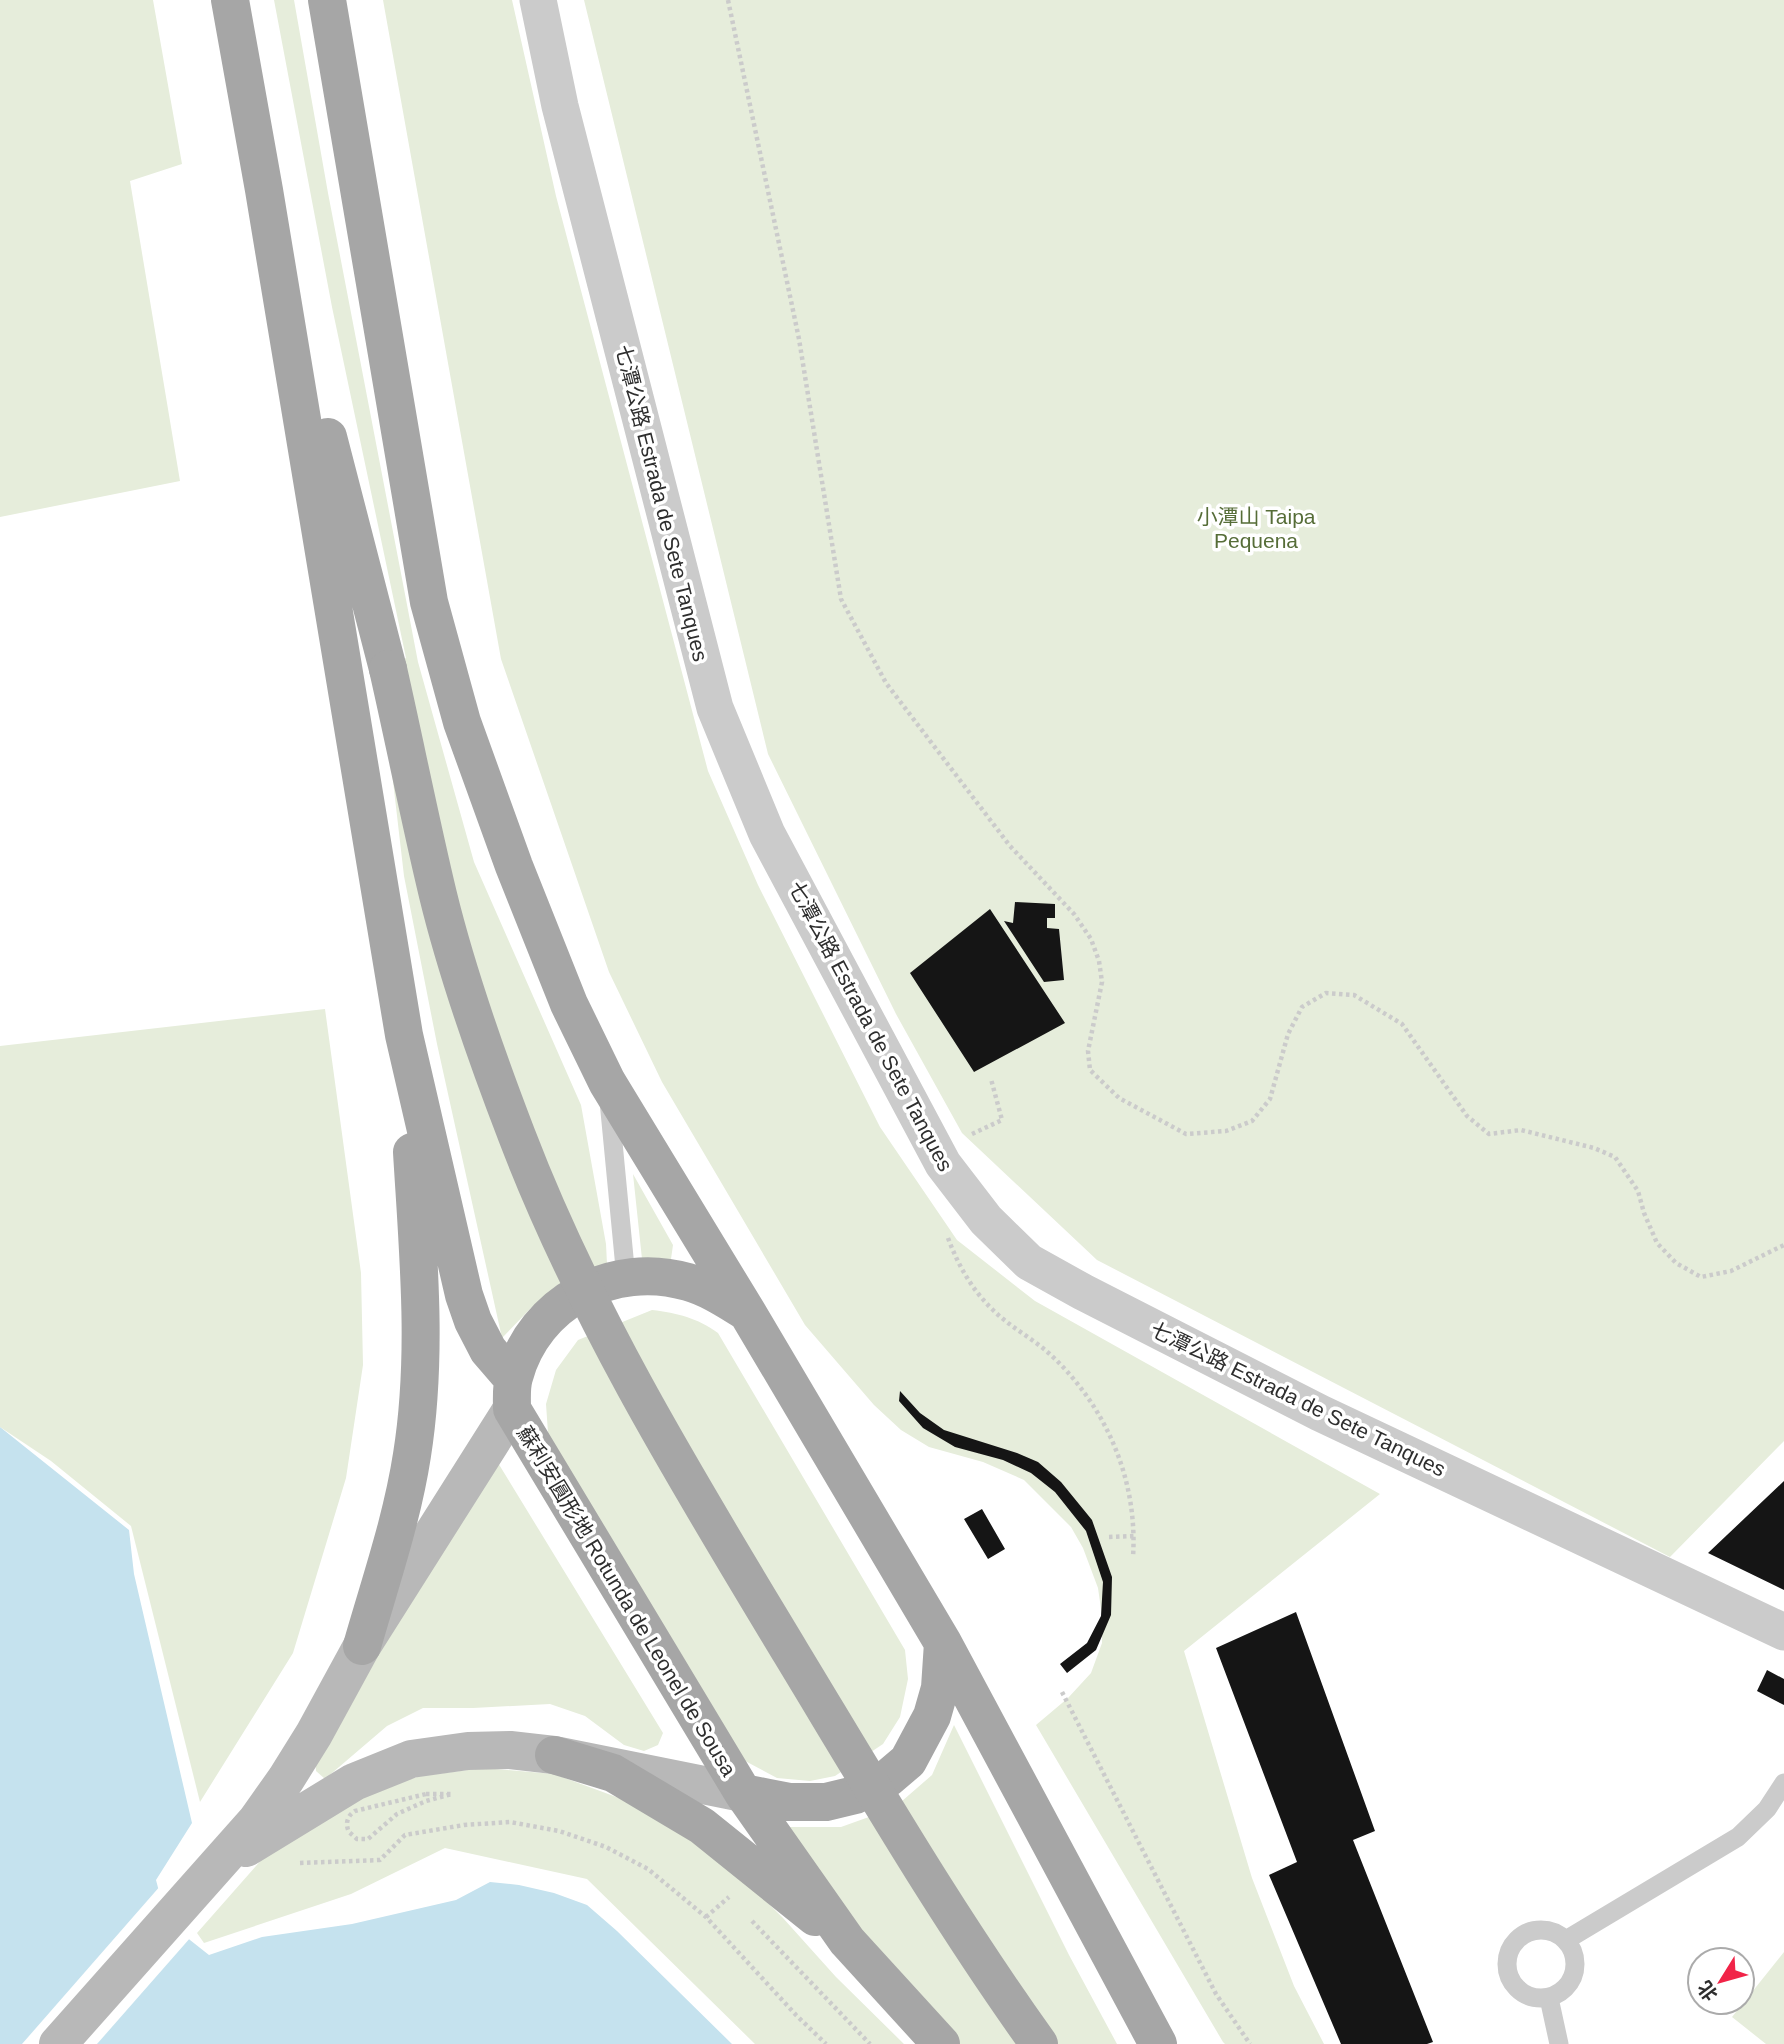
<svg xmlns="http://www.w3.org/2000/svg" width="1784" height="2044" font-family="Helvetica,'Noto Sans SC',sans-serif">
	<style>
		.green { fill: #e6eddb }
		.water { fill: #c5e2ee }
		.pier { fill: #fff }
		.building { fill: #151515 }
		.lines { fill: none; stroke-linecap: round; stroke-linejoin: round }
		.path { stroke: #cbcbcb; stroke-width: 4.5; stroke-dasharray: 3.5 3.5; stroke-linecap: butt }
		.service { stroke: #cbcbcb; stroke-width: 19 }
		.minor { stroke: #cbcbcb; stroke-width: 37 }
		.secondary { stroke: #b8b8b8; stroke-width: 38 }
		.primary { stroke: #a6a6a6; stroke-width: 38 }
		.primary-bridge { stroke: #a6a6a6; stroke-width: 38 }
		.labels { text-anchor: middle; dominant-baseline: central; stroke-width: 7; stroke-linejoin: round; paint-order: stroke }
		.street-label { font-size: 21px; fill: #2e2e2e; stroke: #fff }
		.park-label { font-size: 21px; fill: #566d38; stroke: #fff }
	</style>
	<rect width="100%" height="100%" fill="#fff"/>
	<path class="green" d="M0 0H153L182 164 130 181 180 481 0 517Z
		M274 0H294L328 193 418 662 474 862 581 1105 606 1244 607 1264 555 1288 531 1308 502 1338 437 1044 404 876 380 669 406 658 332 307Z
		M383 0H512L556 196 708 771 758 885 880 1127 957 1240 1035 1301 1380 1494 1184 1651 1252 1878 1294 1986 1324 2044H1225L1223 2042 1036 1725 1068 1698 1091 1673 1102 1643V1616L1098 1588 1083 1548 1071 1527 1024 1480 983 1462 929 1447 901 1430 874 1405 805 1325 662 1082 609 972 501 659Z
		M584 0H1784V1441L1670 1557 1097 1260 962 1133 896 1014 768 754Z
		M325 1009 361 1273 363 1365 346 1478 293 1653 200 1802 131 1526 51 1461 0 1427V1046Z
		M633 1174 673 1245 671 1259H642Z
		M652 1310C678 1313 697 1318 718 1333L905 1650 908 1679 900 1717 883 1744 835 1776 810 1781 777 1778 732 1754 549 1447 546 1404 556 1370 578 1340Z
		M481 1435 663 1733 658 1745 644 1751 624 1745 585 1716 550 1704 473 1708H423L387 1726 325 1779 316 1771 315 1759Z
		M954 1725 1069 1955 1117 2044H952L780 1827H841L894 1808 932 1775Z
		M483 1768 554 1774 657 1812 729 1864 783 1918 836 1977 904 2044H755L587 1879 445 1848 351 1894 204 1943 197 1933 278 1841 354 1794 421 1776Z
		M1784 1952V2044H1766L1732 2017Z"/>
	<path class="water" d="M0 1427 129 1530 134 1574 192 1823 156 1880 166 1918 190 1940 209 1955 262 1937 352 1924 456 1900 490 1882 519 1885 554 1893 587 1905 617 1931 732 2044H0Z"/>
	<path class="pier" d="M161 1885 169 1916 191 1937 97 2044H22Z"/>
	<path class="building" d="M1015 902 1055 904V918H1047V928L1059 929 1064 980 1044 982 1004 921 1013 923Z
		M990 909 1065 1023 974 1072 910 973Z
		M900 1391 920 1413 944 1430 1017 1453 1038 1462 1061 1482 1092 1520 1112 1577 1111 1615 1096 1650 1067 1673 1060 1664 1087 1643 1101 1616 1103 1582 1086 1531 1055 1492 1031 1473 1003 1460 955 1447 923 1428 899 1401Z
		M1784 1481V1590L1708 1553Z
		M982 1509 1005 1549 988 1559 964 1519Z
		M1296 1612 1375 1831 1353 1840 1433 2042 1427 2044H1341L1269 1875 1297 1862 1216 1648Z
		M1767 1670 1784 1679V1705L1757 1691Z"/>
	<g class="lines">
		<path class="path" d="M728 0 799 339 841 599 886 683 1010 846 1074 914 1091 939 1099 961 1102 982 1088 1051 1090 1070 1119 1098 1186 1134 1226 1131 1252 1121 1270 1099 1288 1034 1302 1007 1326 993 1354 995 1402 1024 1467 1116 1489 1134 1521 1130 1594 1148 1615 1157 1638 1191 1644 1213 1657 1243 1676 1263 1701 1277 1731 1271 1784 1245
			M972 1134 1002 1120 991 1079
			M948 1238C958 1265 972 1290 993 1310 1011 1328 1034 1339 1052 1356 1107 1408 1138 1481 1133 1557
			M1109 1537 1134 1536
			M1062 1692 1216 1994 1250 2044
			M426 1794H452L426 1801 397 1814 368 1839H357L349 1832C345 1824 347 1816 355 1811Z
			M300 1863 380 1860 405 1835 464 1825 510 1822 559 1831 606 1847 648 1869 706 1917 796 2015 826 2044
			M706 1917 729 1897
			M752 1921 870 2044"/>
		<path class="service" d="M609 1101 626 1278
			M1507 1964a34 34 0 1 1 68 0a34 34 0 1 1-68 0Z
			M1566 1940 1738 1837 1767 1809 1784 1783
			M1549 1998 1559 2044"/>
		<path class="minor" d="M538 0 560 106 715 708 767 834 943 1164 986 1220 1029 1262 1083 1292 1320 1413 1784 1632"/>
		<path class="secondary" d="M246 1848 354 1782 411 1759 468 1751 510 1750 554 1755 743 1793
			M58 2044 257 1820 286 1779 314 1734 362 1646 512 1409"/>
		<path class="primary" d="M230 0 264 190 404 1035 464 1295 473 1321 488 1350 513 1379
			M327 0 429 602 462 722 514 866 569 1004 607 1082 747 1312 943 1643 1158 2044
			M328 437 388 669
			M745 1311C727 1300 709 1288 688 1282 613 1260 534 1302 514 1377 511 1387 512 1399 512 1409L743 1793 847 1941 941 2044
			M362 1646C380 1583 402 1520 412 1455 428 1355 418 1252 412 1152
			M554 1755 613 1773 702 1826 815 1917
			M743 1793 789 1802H826L855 1795 888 1778 908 1761 932 1716 940 1688 943 1643"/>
		<path class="primary-bridge" d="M388 669C405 744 420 820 438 895 458 977 487 1058 517 1136 587 1319 691 1487 791 1653 871 1785 949 1919 1039 2044"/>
	</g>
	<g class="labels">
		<g class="street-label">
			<text transform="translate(662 503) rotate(76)">七潭公路 Estrada de Sete Tanques</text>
			<text transform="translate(871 1026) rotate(62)">七潭公路 Estrada de Sete Tanques</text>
			<text transform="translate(1298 1399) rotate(26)">七潭公路 Estrada de Sete Tanques</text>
			<text transform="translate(627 1601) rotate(59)">蘇利安圓形地 Rotunda de Leonel de Sousa</text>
		</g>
		<g class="park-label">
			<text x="1256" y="516">小潭山 Taipa<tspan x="1256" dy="24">Pequena</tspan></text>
		</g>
	</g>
	<g transform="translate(1721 1981) rotate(233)"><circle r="33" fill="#ffffff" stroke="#ababab" stroke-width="2"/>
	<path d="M0-5L12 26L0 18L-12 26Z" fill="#f12448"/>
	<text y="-10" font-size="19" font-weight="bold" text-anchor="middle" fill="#2e2e2e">北</text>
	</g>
</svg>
